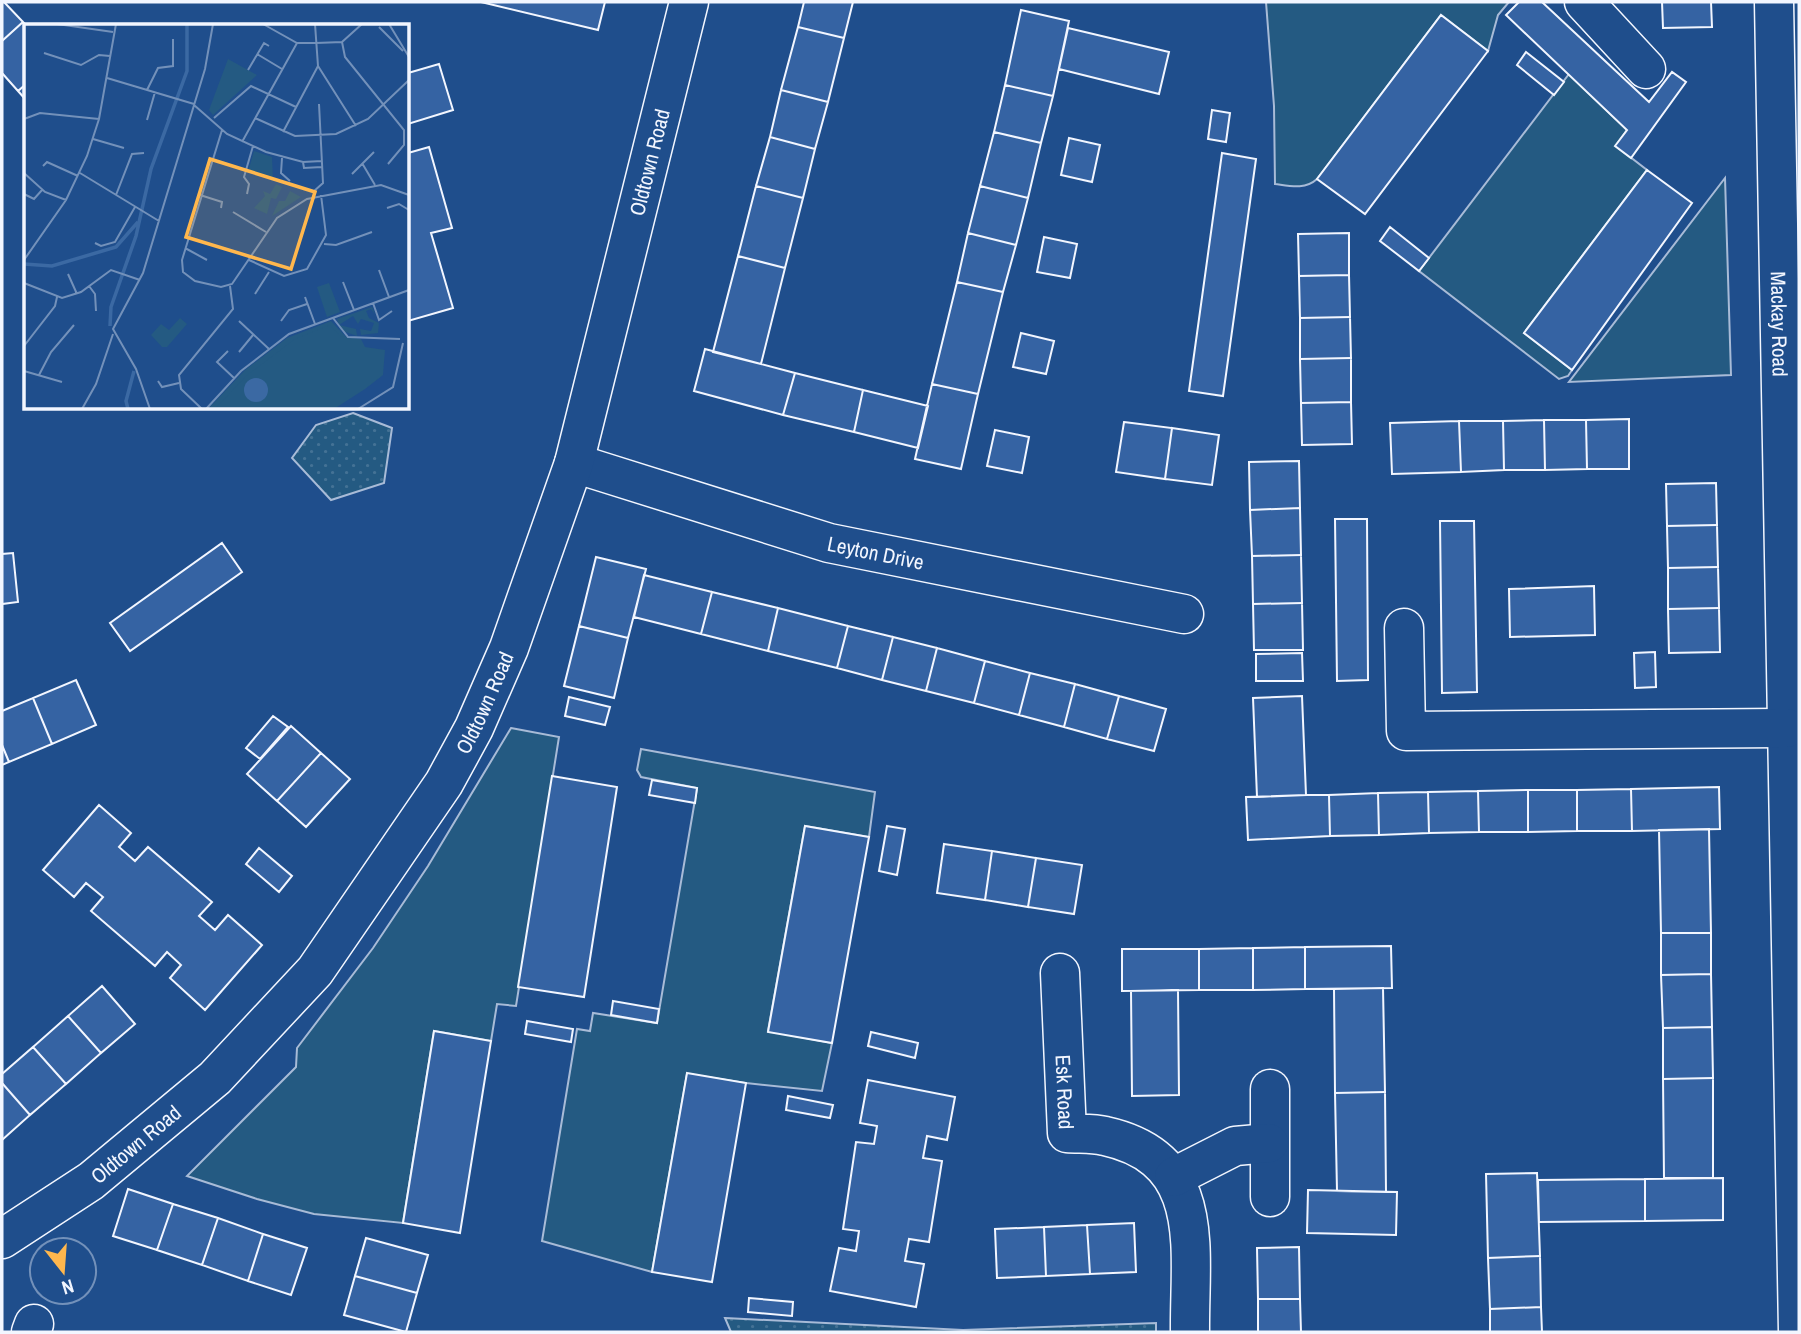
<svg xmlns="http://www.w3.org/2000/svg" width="1801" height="1334" font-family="'Archivo Narrow',sans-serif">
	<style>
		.green { fill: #245a82; stroke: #a8bbd7; stroke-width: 2 }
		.park { fill: url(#park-dots); stroke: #a8bbd7; stroke-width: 2 }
		.building { fill: #3563a3; stroke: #f2f6ff; stroke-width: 2 }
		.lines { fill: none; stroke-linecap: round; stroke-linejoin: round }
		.street-casing { stroke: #f2f6ff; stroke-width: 41 }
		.street { stroke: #1f4e8c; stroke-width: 38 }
		.labels { text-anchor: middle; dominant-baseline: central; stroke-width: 5; stroke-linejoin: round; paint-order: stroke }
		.street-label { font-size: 21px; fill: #f2f6ff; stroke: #1f4e8c }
		.inset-river { fill: none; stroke: #3b69a3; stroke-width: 3.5 }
		.inset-road { fill: none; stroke: #7391ba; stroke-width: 2 }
		.view { fill: #ffb74d; fill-opacity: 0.15; stroke: #ffb74d; stroke-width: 3.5 }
		.inset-edge { fill: none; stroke: #f2f6ff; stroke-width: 3.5 }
	</style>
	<defs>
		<pattern id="park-dots" width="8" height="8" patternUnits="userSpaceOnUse" patternTransform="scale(1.75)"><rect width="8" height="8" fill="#245a82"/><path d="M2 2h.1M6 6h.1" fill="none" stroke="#447295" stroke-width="1.8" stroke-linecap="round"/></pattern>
	</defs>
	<rect width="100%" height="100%" fill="#1f4e8c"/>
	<path class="green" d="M1266 2H1509L1498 15 1488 51 1441 15 1317 179C1305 190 1290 186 1275 184L1274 106Z
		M1569 74 1627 130 1616 146 1647 170 1524 333 1572 370 1568 376 1559 379 1419 271Z
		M1725 178 1731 375 1569 382Z
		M511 728 559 737 516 1006 497 1004 491 1041 434 1031 403 1223 314 1214 257 1199 187 1176 296 1067 297 1048 373 948 428 866Z
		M641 749 875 792 869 837 805 826 768 1031 832 1043 822 1091 746 1083 687 1074 652 1272 542 1241 577 1029 590 1031 593 1013 657 1023 697 788 641 777 637 770Z"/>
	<path class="park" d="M353 413 392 428 384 483 331 500 292 458 316 425Z
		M725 1318 963 1330 1156 1323V1332H731Z"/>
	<path class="building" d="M2 2H4L23 22 2 41Z
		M481 2H605L598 30Z
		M804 2H853L844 38 798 27Z
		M1519 2H1542L1649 102 1672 72 1686 82 1631 158 1615 146 1627 130 1506 15Z
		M1662 2H1711L1712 27 1663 28Z
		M1021 10 1069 21 1053 96 1005 85Z
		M1441 15 1488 51 1365 214 1317 179Z
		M23 22 27 26 26 84 18 91 2 73V41Z
		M798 27 844 38 828 102 781 90Z
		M1068 28 1169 52 1159 94 1059 69Z
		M1526 52 1564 82 1554 95 1517 65Z
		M439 64 453 110 408 124V73Z
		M26 84V100L18 91Z
		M1005 85 1053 96 1041 143 994 132Z
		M781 90 828 102 815 149 770 137Z
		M1212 110 1230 113 1226 142 1208 139Z
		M994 132 1041 143 1028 198 980 186Z
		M770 137 815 149 803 198 756 186Z
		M1069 138 1100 145 1092 182 1061 175Z
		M429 147 452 228 431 233 453 308 408 321V153Z
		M1222 153 1256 159 1223 396 1189 391Z
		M1647 170 1692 203 1572 370 1524 333Z
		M756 186 803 198 785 268 738 256Z
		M980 186 1028 198 1016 245 968 233Z
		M1390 227 1429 258 1419 271 1380 241Z
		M968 233 1016 245 1003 292 957 282Z
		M1349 233V275L1299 276 1298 234Z
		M1044 237 1077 244 1070 278 1037 272Z
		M738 256 785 268 761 364 713 352Z
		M1349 275 1350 317 1300 318 1299 276Z
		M957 282 1003 292 978 394 932 384Z
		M1350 317 1351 358 1300 359V318Z
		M1021 333 1054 341 1046 374 1013 367Z
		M705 349 795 373 783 415 694 391Z
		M1351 358V402L1301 403 1300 359Z
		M795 373 863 390 854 432 783 415Z
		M932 384 978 394 961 469 915 459Z
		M863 390 928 406 918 448 854 432Z
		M1351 402 1352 444 1302 445 1301 403Z
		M1629 419V469H1587L1586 420Z
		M1544 420H1586L1587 469 1545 470Z
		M1544 420 1545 470H1504L1503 421Z
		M1459 421H1503L1504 470 1461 472Z
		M1459 421 1461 472 1392 474 1390 423Z
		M1124 422 1172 428 1165 479 1116 472Z
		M1172 428 1219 435 1212 485 1165 479Z
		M995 430 1029 437 1022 473 987 466Z
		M1299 461 1300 508 1250 510 1249 462Z
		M1716 483 1717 525 1667 526 1666 484Z
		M1300 508 1301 555 1252 556 1250 510Z
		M1335 519H1367L1368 680 1337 681Z
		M1440 521H1474L1477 692 1442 693Z
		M1717 525 1718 567 1668 568 1667 526Z
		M222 543 242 572 130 651 110 623Z
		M13 553 18 602 2 604V554Z
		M1301 555 1302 603 1253 604 1252 556Z
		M596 557 646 569 628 638 579 626Z
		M1718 567 1719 608 1668 609V568Z
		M644 575 712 592 701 634 634 617Z
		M1594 586 1595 635 1510 637 1509 589Z
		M712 592 778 608 768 651 701 634Z
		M1302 603 1303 650H1254L1253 604Z
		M778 608 848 626 837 668 768 651Z
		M1719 608 1720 652 1669 653 1668 609Z
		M579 626 628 638 614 698 564 686Z
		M848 626 893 637 882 680 837 668Z
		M893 637 937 648 926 691 882 680Z
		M937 648 985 661 974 703 926 691Z
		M1655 652 1656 687 1635 688 1634 653Z
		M1302 653 1303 681H1256V654Z
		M985 661 1030 673 1019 715 974 703Z
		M1030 673 1075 684 1064 727 1019 715Z
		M76 680 96 725 52 744 33 698Z
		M1075 684 1119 696 1107 739 1064 727Z
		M1119 696 1166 709 1154 751 1107 739Z
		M1302 696 1306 795 1257 797 1253 698Z
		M569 697 610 707 605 725 565 716Z
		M33 698 52 744 9 762 2 745V711Z
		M273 716 288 727 260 759 246 748Z
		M291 726 321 753 277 801 247 774Z
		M2 745 9 762 2 765Z
		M321 753 350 779 306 827 277 801Z
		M552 776 617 787 584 997 518 987Z
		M652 780 697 788 695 803 649 795Z
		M1719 787 1720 829 1632 831 1631 789Z
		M1631 789 1632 831H1577V790Z
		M1528 790V832H1479L1478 791Z
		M1528 790H1577V831L1528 832Z
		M1478 791 1479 832 1429 833 1428 792Z
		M1428 792 1429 833 1379 835 1378 793Z
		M1378 793 1379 835 1330 836 1329 795Z
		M1306 795H1329L1330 836 1248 840 1246 797Z
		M99 805 131 833 119 847 135 861 148 847 212 902 199 916 215 930 228 915 262 945 205 1010 170 978 181 965 167 952 155 966 91 911 103 897 86 883 74 897 43 870Z
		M805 826 869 837 832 1043 768 1032Z
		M887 826 905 829 897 875 879 871Z
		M1709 829 1711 933H1661L1659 830Z
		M944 844 992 851 985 900 937 893Z
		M259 848 292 876 279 892 246 864Z
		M992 851 1036 858 1028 907 985 900Z
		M1036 858 1082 865 1074 914 1028 907Z
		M1661 933H1711V974L1661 975Z
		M1391 946 1392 988 1305 989V947Z
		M1305 947V989L1253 990V948Z
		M1253 948V990H1199V949Z
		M1122 949H1199V990L1122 991Z
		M1711 974 1712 1027 1663 1028 1661 975Z
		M102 986 135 1024 101 1053 68 1016Z
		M1383 988 1385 1092 1335 1093 1334 989Z
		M1178 990 1179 1095 1132 1096 1131 991Z
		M613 1001 659 1009 657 1023 611 1015Z
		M68 1016 101 1053 66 1084 33 1047Z
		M527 1021 573 1029 571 1042 525 1034Z
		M1712 1027 1713 1078 1663 1079V1028Z
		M434 1031 491 1041 460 1233 403 1223Z
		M871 1032 918 1043 915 1058 868 1046Z
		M33 1047 66 1084 30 1115 2 1083V1074Z
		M687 1073 746 1083 712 1282 652 1272Z
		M1713 1078V1178H1664L1663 1079Z
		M868 1080 955 1097 947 1140 927 1136 923 1158 942 1161 929 1242 909 1239 905 1261 924 1264 916 1307 830 1291 839 1248 856 1251 859 1231 843 1229 856 1142 874 1144 877 1126 860 1123Z
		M2 1083 30 1115 2 1140Z
		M1385 1092 1386 1192 1337 1191 1335 1093Z
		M788 1096 833 1105 830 1118 786 1110Z
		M1537 1173 1540 1256 1488 1258 1486 1174Z
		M1723 1178V1220L1645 1221V1179Z
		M1645 1179V1221L1539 1222 1538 1180Z
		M128 1189 173 1204 157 1250 113 1236Z
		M1308 1190 1397 1192 1396 1235 1307 1233Z
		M173 1204 218 1218 202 1265 157 1250Z
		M218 1218 263 1234 248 1281 202 1265Z
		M1134 1223 1136 1272 1090 1274 1087 1225Z
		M1087 1225 1090 1274 1046 1276 1044 1227Z
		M1044 1227 1046 1276 997 1278 995 1229Z
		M263 1234 307 1248 291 1295 248 1281Z
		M366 1238 428 1255 417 1293 355 1276Z
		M1299 1247 1300 1299H1258L1257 1248Z
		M1540 1256 1541 1307 1490 1309 1488 1258Z
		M355 1276 417 1293 406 1332 344 1315Z
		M749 1298 793 1302 792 1316 748 1312Z
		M1258 1299H1300L1301 1332H1258Z
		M1541 1307 1542 1332H1490V1309Z"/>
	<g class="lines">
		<g class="street-casing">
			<g id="street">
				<path d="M1584 2 1646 69"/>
				<path id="s1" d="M1774 2 1798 1332"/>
				<path id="s2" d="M574 463 829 543 1184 614"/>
				<path d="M1404 628 1406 731 1787 728"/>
				<path id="s3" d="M1060 973 1067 1133C1079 1134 1093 1133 1105 1136 1209 1159 1189 1249 1190 1332"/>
				<path d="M1270 1089V1197"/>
				<path d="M1174 1177 1235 1146 1269 1143"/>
				<path id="s4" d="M2 1239 91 1181 215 1078 315 971 444 783 474 728 509 648 574 463 689 2"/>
				<path d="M31 1332 34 1324"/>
			</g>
		</g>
		<use href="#street" class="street"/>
	</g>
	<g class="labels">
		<g class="street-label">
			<text stroke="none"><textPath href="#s4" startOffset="1298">Oldtown Road</textPath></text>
			<text stroke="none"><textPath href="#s1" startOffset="322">Mackay Road</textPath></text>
			<text stroke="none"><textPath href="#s2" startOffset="315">Leyton Drive</textPath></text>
			<text stroke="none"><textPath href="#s4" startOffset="732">Oldtown Road</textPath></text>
			<text stroke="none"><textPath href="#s3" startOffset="119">Esk Road</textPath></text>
			<text stroke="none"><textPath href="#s4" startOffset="164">Oldtown Road</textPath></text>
		</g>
	</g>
	<g transform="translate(24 24)">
		<rect width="385" height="385" fill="#1f4e8c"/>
		<path d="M252 160 258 163 252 175 247 174 243 190 230 184 241 172 239 167 246 170ZM266 167 277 173 248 192 255 177H261ZM348 283 351 290 347 285 342 287 345 294 355 299 354 309 337 311 336 305 347 307 350 299 337 295 334 300 329 292 315 301 332 305 333 312 316 306 313 295ZM156 294 163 300 143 323H138L127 311 137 300 145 306ZM307 297 326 317 196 385H184L221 346 263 314Z" fill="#245a82"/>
		<path d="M204 35 233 51 189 91 185 86ZM230 127 248 133 249 156 224 148ZM305 259 316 288 303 293 293 263ZM306 301 316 312 337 315 341 323 361 326 359 351 341 365 310 385H191L222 352 271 315Z" fill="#245a82"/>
		<path d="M220 366a12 12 0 1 1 24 0a12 12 0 1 1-24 0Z" fill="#3b69a3"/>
		<path class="inset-river" d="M0 240 28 242 92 223 114 198M86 302 87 283 112 212 127 145 163 47V0M104 385 102 377 110 347"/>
		<path class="inset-road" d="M33 0 89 8M239 0 273 19H292M365 0 385 33M355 3 379 27M318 18 321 33 380 106V121L364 140M292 19 318 18 338 0M20 29 57 41 75 31 86 32M233 30 258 45M294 42 332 102M224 46 240 19 245 22M83 54 170 80M123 66 134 44 149 42V15M170 81 203 110 242 128 279 138 298 137M190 94 227 62 272 83M231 94 271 112 312 110 344 95 385 56M0 95 16 89 75 95M123 96 131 68M198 106 158 236 159 248 171 257 197 263 208 260 253 194 283 175 357 161 385 171M259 108 294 42 291 0M69 115 100 124M218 118 273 19M258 134 257 149 266 157M279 138 280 144 298 143M338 139 351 161M19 142 23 138 54 152M0 149 21 168 42 176M56 149 135 197M328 150 350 128M289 168 299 159 295 80M0 170 10 175 18 166M223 170 225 160 220 153 229 122M92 171 108 130 120 129M176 171 198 178 197 184M363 184 375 180 385 186M209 188 242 208M71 219 77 222 91 218 111 183M300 220 312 221 348 208M161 224 183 236M0 236 42 176 63 132 75 95 92 0M225 236 260 252 283 245 302 211 297 171M355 246 365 273M44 250 53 270M319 258 330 286M0 259 38 274 57 268 87 246 116 256M65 262 71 270 72 287M231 270 245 248M281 273 291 300M349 279 355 296 368 287M309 294 324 313 376 315M215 297 245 325M257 297 265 286 283 280M0 322 31 282 33 273M204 327 193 338 210 354M215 328 229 311M0 347 38 358M15 351 27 328 50 301M134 357 138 363 155 359M58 385 72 360 89 310M126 385 112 345 89 305 119 249 181 45 189 0M178 385 157 365 155 351 209 285 206 262M182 385 217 347 265 310 385 266M334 385 369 363 379 319"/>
		<path class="view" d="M186 135 291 168 267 245 162 213Z"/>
		<rect width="385" height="385" class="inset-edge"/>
	</g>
	<rect width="1801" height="1334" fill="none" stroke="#f2f6ff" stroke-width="7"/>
	<g transform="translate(63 1271) rotate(163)"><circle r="33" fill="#1f4e8c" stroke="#7391ba" stroke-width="2"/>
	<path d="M0-5L12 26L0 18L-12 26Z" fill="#ffb74d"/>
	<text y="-10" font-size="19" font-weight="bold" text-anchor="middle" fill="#f2f6ff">N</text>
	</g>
</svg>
